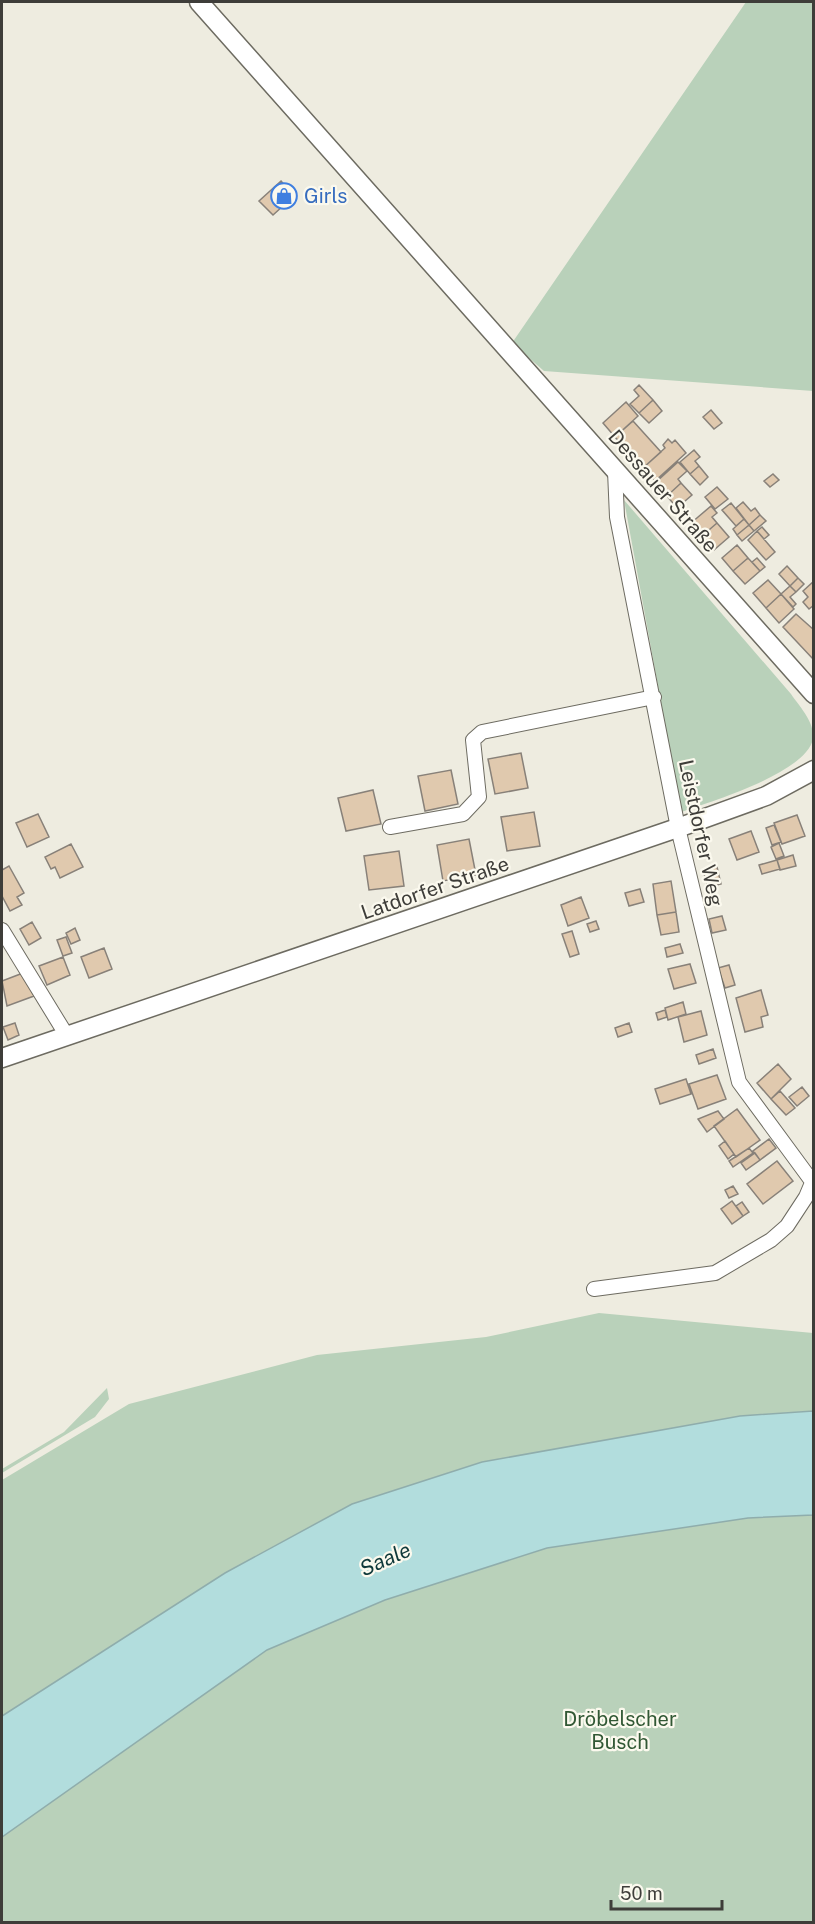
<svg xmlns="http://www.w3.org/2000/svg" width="815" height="1924" font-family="'Public Sans',sans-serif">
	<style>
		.green { fill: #b9d1ba }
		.water { fill: #b2dddd; stroke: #8fadac; stroke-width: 1.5 }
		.building { fill: #e0c9ae; stroke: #888179; stroke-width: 1.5 }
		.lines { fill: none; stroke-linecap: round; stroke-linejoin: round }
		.street-casing { stroke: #6d6b61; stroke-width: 16 }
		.secondary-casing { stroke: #6d6b61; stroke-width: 21 }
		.street { stroke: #fff; stroke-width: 14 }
		.secondary { stroke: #fff; stroke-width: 18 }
		.labels { text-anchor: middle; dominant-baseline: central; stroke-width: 4.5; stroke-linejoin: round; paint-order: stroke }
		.shop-label { font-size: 20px; fill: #366cbe; stroke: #fbf9ee; text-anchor: start }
		.street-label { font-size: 20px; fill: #3e3d39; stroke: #fbf9ee }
		.park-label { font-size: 20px; fill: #315834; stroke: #fbf9ee }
		.water-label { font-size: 21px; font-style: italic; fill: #0f393a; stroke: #fbf9ee }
	</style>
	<rect width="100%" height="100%" fill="#eeece0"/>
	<path class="green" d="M746 2H813V391L544 371 512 343Z
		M624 500 791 694C799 706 815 722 813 739 806 773 712 801 681 812Z
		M599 1313 813 1333V1411L740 1416 482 1462 352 1504 225 1573 2 1716V1480L129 1404 317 1355 486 1337Z
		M107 1388 109 1399 95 1417 2 1473V1469L64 1432Z
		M813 1515V1922H2V1837L267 1650 385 1600 547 1548 748 1518Z"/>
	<path class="water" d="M813 1411V1515L748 1518 547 1548 385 1600 267 1650 2 1837V1716L225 1573 352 1504 482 1462 740 1416Z"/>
	<path class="building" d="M281 181 294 196 273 215 259 201Z
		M639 385 653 400 639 413 630 404 639 396 634 390Z
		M653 400 662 411 649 423 639 413Z
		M626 402 638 416 615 437 603 423Z
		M711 410 722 423 714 429 703 417Z
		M633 421 661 452 643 468 615 437Z
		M668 439 672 443 675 440 686 453 655 481 643 468 665 448 663 445Z
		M694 450 700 457 695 461 699 466 690 474 680 462Z
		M678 462 687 471 678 479 681 483 667 496 655 483Z
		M699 466 708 477 700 485 690 474Z
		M773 474 779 480 770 487 764 481Z
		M681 483 692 495 677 508 667 496Z
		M717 487 728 499 715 509 705 497Z
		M743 502 751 511 755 508 760 515 749 525 736 508Z
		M731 503 744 519 736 526 722 510Z
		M711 506 717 513 712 517 717 523 702 536 691 523Z
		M760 515 766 521 754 531 749 525Z
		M744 519 749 525 737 535 733 529Z
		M717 523 729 537 714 550 702 536Z
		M749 525 754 531 742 541 737 535Z
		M762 527 769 535 764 539 757 531Z
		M757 531 775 552 766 560 748 540Z
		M737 545 748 558 733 571 722 558Z
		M748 558 760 571 745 584 733 571Z
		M757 558 765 567 760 571 752 562Z
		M787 566 798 578 790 586 779 574Z
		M798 578 804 584 796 592 790 586Z
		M768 580 781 594 766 608 753 593Z
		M814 581V605L809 609 803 602 808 597 803 591Z
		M790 586 796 592 790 597 796 604 793 607 781 594Z
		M781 594 794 609 779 623 766 608Z
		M796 614 814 630 813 659 783 627Z
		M521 753 528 788 495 794 488 759Z
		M451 770 458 804 425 811 418 776Z
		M373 790 381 824 346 831 338 798Z
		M534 812 540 846 507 851 501 817Z
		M38 814 49 837 27 847 16 823Z
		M797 815 805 836 782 844 774 823Z
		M774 825 781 842 772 845 766 828Z
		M751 831 759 852 737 860 729 839Z
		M469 839 476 875 443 881 437 845Z
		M779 843 784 856 776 859 771 847Z
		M71 844 83 867 60 878 55 867 51 869 45 857Z
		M399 851 404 886 369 890 364 856Z
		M793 855 796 866 780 870 777 860Z
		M777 860 780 869 762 874 759 865Z
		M9 866 24 893 17 897 22 905 10 911 2 896V870Z
		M717 867 721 884 708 887 703 870Z
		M671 881 676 912 657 915 653 884Z
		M640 889 644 902 629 906 625 893Z
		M581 897 589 918 568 926 561 905Z
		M676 912 679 932 661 935 657 915Z
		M722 916 726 930 712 933 709 919Z
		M596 921 599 929 590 932 587 924Z
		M32 922 41 938 29 945 20 929Z
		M75 928 80 940 71 944 66 933Z
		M572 931 579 954 570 957 562 934Z
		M66 937 72 953 63 956 57 940Z
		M680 944 683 953 667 957 665 948Z
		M104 948 112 969 89 978 81 957Z
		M63 957 70 975 47 985 39 966Z
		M690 964 696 983 674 989 668 969Z
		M729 965 735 985 725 988 718 968Z
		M23 973 34 996 7 1006 2 981Z
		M761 990 768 1015 761 1017 763 1027 745 1032 736 998Z
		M683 1002 686 1014 668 1020 665 1008Z
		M665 1010 667 1017 658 1020 656 1013Z
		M701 1011 707 1035 684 1042 678 1017Z
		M15 1023 19 1035 8 1040 3 1027Z
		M629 1023 632 1032 618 1037 615 1028Z
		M713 1049 716 1058 699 1064 696 1055Z
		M778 1064 791 1079 771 1099 757 1083Z
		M717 1075 726 1099 698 1109 689 1084Z
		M686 1079 691 1094 660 1104 655 1089Z
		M802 1087 809 1096 797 1106 789 1097Z
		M780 1091 795 1108 786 1115 771 1099Z
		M737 1109 760 1140 736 1157 714 1126Z
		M718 1111 724 1119 707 1132 698 1119Z
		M769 1139 776 1148 760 1160 753 1151Z
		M725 1141 734 1154 728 1159 719 1146Z
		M749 1148 753 1153 733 1167 729 1161Z
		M755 1153 760 1160 746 1170 741 1163Z
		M777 1161 793 1181 763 1204 747 1184Z
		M733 1186 738 1194 729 1198 725 1190Z
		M732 1201 743 1216 732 1224 721 1209Z
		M742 1202 749 1212 743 1216 736 1206Z"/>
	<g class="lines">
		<g class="street-casing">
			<path id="street" d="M615 471 617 517 678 828 739 1082 811 1180
				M390 827 463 814 479 797 473 740 482 732 654 697
				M2 930 67 1036
				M594 1289 715 1273 771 1240 787 1226 806 1197 814 1178"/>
		</g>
		<g class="secondary-casing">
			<path id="secondary" d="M199 2 814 694
				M2 1058 686 825 766 796 814 770"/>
		</g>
		<use href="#street" class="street"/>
		<use href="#secondary" class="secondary"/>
	</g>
	<defs>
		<g id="shop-ring" transform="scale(1.35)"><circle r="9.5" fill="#fbf9ee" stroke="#3f7fe0" stroke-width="1.5"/><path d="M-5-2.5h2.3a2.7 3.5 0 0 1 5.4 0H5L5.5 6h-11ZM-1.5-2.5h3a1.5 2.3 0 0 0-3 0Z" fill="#3f7fe0"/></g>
	</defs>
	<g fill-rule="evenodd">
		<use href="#shop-ring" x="284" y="196"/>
	</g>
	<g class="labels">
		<g class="shop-label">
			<text x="304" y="196">Girls</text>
		</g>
		<g class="street-label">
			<text transform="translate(663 491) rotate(49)">Dessauer Straße</text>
			<text transform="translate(701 833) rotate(78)">Leistdorfer Weg</text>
			<text transform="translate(435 888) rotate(-19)">Latdorfer Straße</text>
		</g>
		<g class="park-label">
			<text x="620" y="1719">Dröbelscher<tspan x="620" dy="23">Busch</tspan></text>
		</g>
		<g class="water-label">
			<text transform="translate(385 1559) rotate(-24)">Saale</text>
		</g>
	</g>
	<rect width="815" height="1924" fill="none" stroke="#3e3d39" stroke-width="6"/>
	<path d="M611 1900v9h111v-9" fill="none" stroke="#3e3d39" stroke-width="3"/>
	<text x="620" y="1900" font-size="18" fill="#3e3d39" stroke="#fbf9ee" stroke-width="4.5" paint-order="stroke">50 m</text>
</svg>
